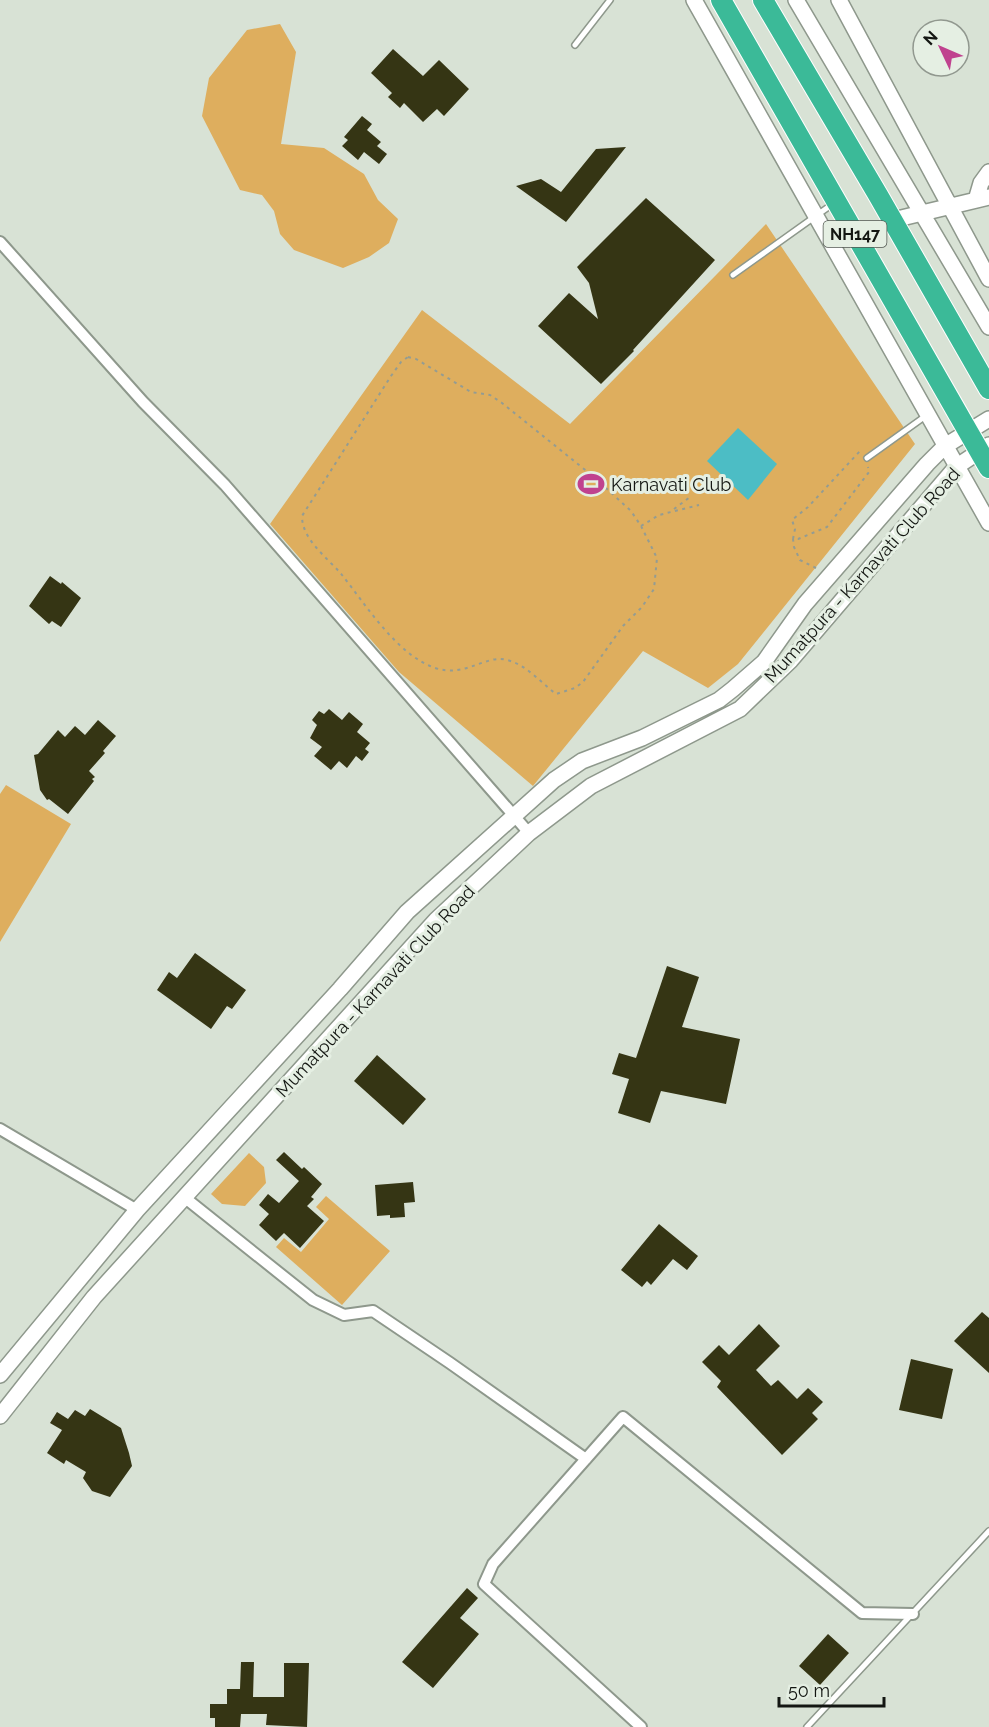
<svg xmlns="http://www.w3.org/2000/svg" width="989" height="1727" font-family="Raleway,sans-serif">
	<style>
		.green { fill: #deae5e }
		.water { fill: #4cbdc5 }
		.building { fill: #353514 }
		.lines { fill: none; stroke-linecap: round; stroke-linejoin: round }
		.lane-casing { stroke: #8e988c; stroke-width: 8 }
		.street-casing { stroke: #8e988c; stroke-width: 14 }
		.secondary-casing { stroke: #8e988c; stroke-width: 18 }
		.highway-casing { stroke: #fff; stroke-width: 22 }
		.path { stroke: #949c92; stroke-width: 2; stroke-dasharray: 3 4.5; stroke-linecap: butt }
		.lane { stroke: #fff; stroke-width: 5 }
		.street { stroke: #fff; stroke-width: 10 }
		.secondary { stroke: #fff; stroke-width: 15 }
		.highway { stroke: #3bba98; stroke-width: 20 }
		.labels { text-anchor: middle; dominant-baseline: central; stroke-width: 6; stroke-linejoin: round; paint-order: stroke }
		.shield { fill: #e5efe3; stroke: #525751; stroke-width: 1.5 }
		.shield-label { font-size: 16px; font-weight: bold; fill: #131612 }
		.poi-label { font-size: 18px; fill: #131612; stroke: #e5efe3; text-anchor: start }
		.street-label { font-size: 18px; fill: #131612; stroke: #e5efe3 }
	</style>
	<rect width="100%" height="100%" fill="#d8e2d5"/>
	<path class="green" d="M280 24 296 52 281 144 324 148 364 174 378 200 398 219 389 243 369 257 343 268 294 250 280 234 274 211 262 195 240 190 202 116 209 78 247 30Z
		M766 224 915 444 738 664 708 688 643 651 533 786 399 672 270 524 422 310 570 424Z
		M6 785 71 824 0 942V794Z
		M249 1153 264 1167 266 1183 245 1206 222 1204 211 1194Z
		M326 1196 390 1251 342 1305 276 1247 284 1238 301 1252 329 1219 316 1207Z"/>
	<path class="water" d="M738 428 777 464 748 500 707 461Z"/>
	<path class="building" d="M393 49 423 76 439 60 469 89 444 116 437 109 423 122 404 103 400 108 388 97 392 93 371 73Z
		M362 116 372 124 367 130 381 142 377 146 387 154 379 164 364 152 358 160 342 146 348 140 344 137Z
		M626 147 566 222 516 186 541 179 561 192 596 149Z
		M646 198 715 260 633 350 634 351 601 384 538 326 569 293 598 319 589 283 577 267Z
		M50 576 61 584 62 582 81 598 61 627 52 621 49 624 29 606Z
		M329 709 342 720 349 712 363 724 357 732 370 743 365 749 369 752 362 761 356 756 347 768 339 761 331 770 314 756 322 747 310 738 317 725 312 720 319 711 324 714Z
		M98 720 116 736 103 751 105 753 89 771 95 777 92 779 94 781 68 814 49 799 47 800 40 790 34 755 38 754 58 730 65 737 75 726 85 735Z
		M195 953 246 990 232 1009 227 1006 211 1029 157 990 169 972 177 978Z
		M667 966 699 977 682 1027 740 1039 726 1104 661 1091 650 1123 618 1113 629 1079 612 1074 619 1053 636 1058Z
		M377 1055 426 1099 403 1125 354 1081Z
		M284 1152 302 1169 304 1167 322 1184 311 1197 314 1199 307 1206 324 1221 300 1248 284 1233 276 1241 259 1225 269 1214 259 1205 268 1194 279 1203 299 1181 276 1160Z
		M413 1182 415 1202 404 1203 405 1217 390 1218V1215L377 1216 375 1185Z
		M659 1224 698 1256 687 1270 673 1259 651 1285 647 1281 642 1287 621 1270Z
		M982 1312 989 1318V1373L954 1341Z
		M759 1324 780 1346 756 1370 771 1386 778 1380 797 1399 808 1388 823 1402 812 1413 818 1419 782 1455 717 1387 721 1381 702 1362 719 1345 729 1355Z
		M911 1359 953 1369 942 1419 899 1410Z
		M90 1409 121 1428 129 1453 132 1466 110 1497 92 1491 83 1478 86 1472 66 1460 64 1464 47 1453 62 1430 50 1423 57 1412 68 1419 75 1410 85 1416Z
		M467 1588 478 1598 460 1618 479 1634 433 1688 402 1662Z
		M828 1634 849 1653 820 1685 799 1666Z
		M241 1662H254L253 1697H284V1663H309L307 1727 266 1725 267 1714H241L240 1727H215V1718H210V1704H227V1689H240Z"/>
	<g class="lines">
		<g class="lane-casing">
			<path id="lane" d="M575 45 610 0
				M733 275 834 203
				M867 458 927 415
				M807 1727 989 1531"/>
		</g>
		<g class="street-casing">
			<path id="street" d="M0 242 143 402 225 485 529 833
				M0 1129 137 1210
				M184 1197 313 1300 344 1315 373 1311 450 1363 586 1459
				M641 1727 484 1584 493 1564 623 1417 862 1613 913 1614"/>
		</g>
		<g class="secondary-casing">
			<path id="secondary" d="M694 0 989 523
				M796 0 989 327
				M839 0 989 279
				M976 200 981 183 989 172
				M893 220 989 197
				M0 1375 137 1210 340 989 407 912 554 780 582 761 642 738 719 700 733 689 764 662 805 604 927 464 945 446 989 419
				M0 1416 94 1297 436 920 529 833 591 786 740 709 791 660 956 467 989 445"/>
		</g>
		<g class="highway-casing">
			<path id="highway" d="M721 0 989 468
				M763 0 878 195 989 389"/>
		</g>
		<path class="path" d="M408 357 416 359 471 392 490 395 502 403 594 477 631 511 641 526 657 558 654 589 642 607 623 626 583 682 575 688 556 694C540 682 527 665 507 660 485 654 466 678 435 668 397 655 366 605 342 575 327 557 302 540 302 516L391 376 401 362Z
			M674 509 690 497
			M641 526 659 515 699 505
			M793 539 795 529 792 520 808 507 860 451
			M816 568 800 560 794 547 793 539H798L827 527 869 472 868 467"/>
		<use href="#lane" class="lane"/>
		<use href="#street" class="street"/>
		<use href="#secondary" class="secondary"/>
		<use href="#highway" class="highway"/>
	</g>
	<defs>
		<g id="stadium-bare" transform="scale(2.07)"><path d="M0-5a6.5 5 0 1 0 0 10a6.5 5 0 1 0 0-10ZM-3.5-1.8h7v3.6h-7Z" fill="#c0428f" stroke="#e5efe3" stroke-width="2.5" paint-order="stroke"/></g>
	</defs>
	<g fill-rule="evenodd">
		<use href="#stadium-bare" x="591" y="484"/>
	</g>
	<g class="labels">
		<rect class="shield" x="823.5" y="221" width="63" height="26" rx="4.5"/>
		<g class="shield-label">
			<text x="855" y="234">NH147</text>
		</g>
		<g class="poi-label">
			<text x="611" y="484">Karnavati Club</text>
		</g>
		<g class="street-label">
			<text transform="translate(862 575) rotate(-48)">Mumatpura - Karnavati Club Road</text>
			<text transform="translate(375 991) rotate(-47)">Mumatpura - Karnavati Club Road</text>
		</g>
	</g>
	<g transform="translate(941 48) rotate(314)"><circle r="28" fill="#e5efe3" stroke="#91988f" stroke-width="1.5"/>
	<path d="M0-4.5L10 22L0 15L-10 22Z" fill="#c0428f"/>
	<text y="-9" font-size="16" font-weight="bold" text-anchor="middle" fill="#131612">N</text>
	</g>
	<path d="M779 1697v9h105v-9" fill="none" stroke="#131612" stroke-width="3"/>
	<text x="788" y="1697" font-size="18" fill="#131612" stroke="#e5efe3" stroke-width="4.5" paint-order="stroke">50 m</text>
</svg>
